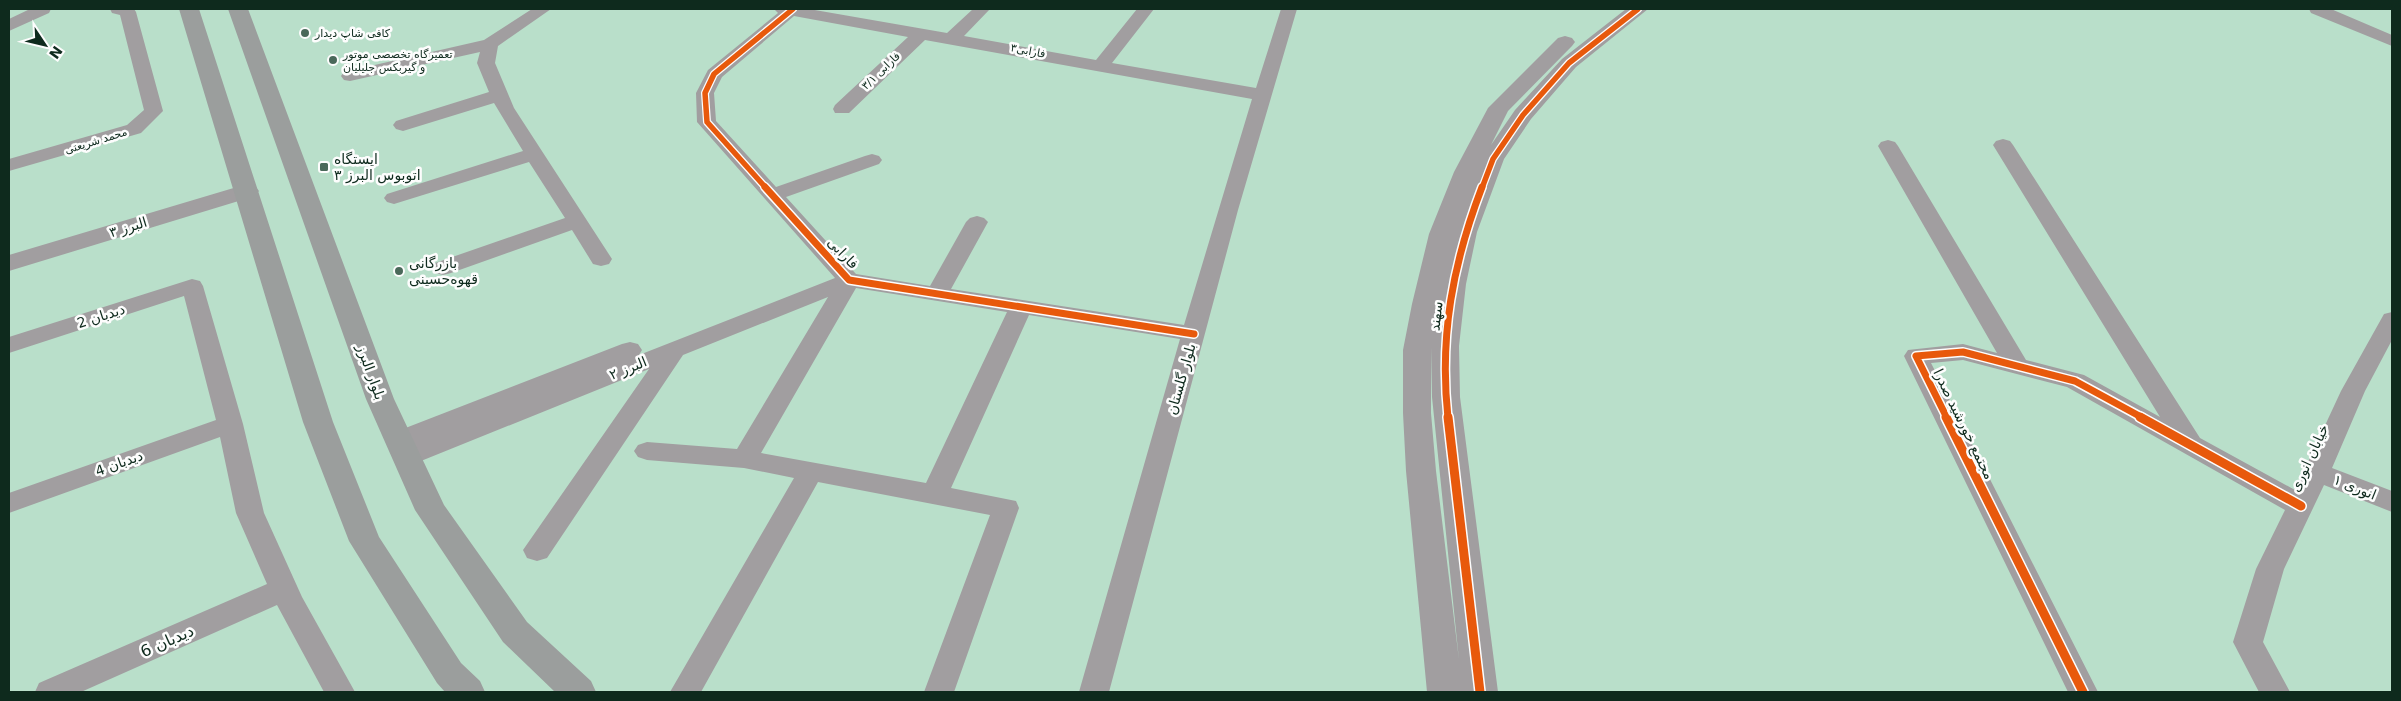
<svg xmlns="http://www.w3.org/2000/svg" width="2401" height="701" font-family="'DejaVu Sans',Cairo,sans-serif">
	<style>
		.lines { fill: none; stroke-linecap: round; stroke-linejoin: round }
		.minor { fill: #a19ea0; fill-rule: evenodd }
		.tertiary { fill: #a19ea0; fill-rule: evenodd }
		.secondary { fill: #9b9e9d; fill-rule: evenodd }
		.cycleway-far2-casing { stroke: #fdfdfd; stroke-width: 8 }
		.cycleway-far1-casing { stroke: #fdfdfd; stroke-width: 10 }
		.cycleway-casing { stroke: #fdfdfd; stroke-width: 12 }
		.cycleway-far2 { stroke: #e8590c; stroke-width: 5.5 }
		.cycleway-far1 { stroke: #e8590c; stroke-width: 7 }
		.cycleway { stroke: #e8590c; stroke-width: 9 }
		.poi-dot { fill: #4a695a; stroke: #fdfdfd; stroke-width: 2 }
		.labels { text-anchor: middle; dominant-baseline: central; stroke-width: 5; stroke-linejoin: round; paint-order: stroke }
		.far-poi-label { font-size: 11px; fill: #0e2a1d; stroke: #fdfdfd; text-anchor: start }
		.far-street-label { font-size: 11px; fill: #0e2a1d; stroke: #fdfdfd }
		.poi-label { font-size: 14px; fill: #0e2a1d; stroke: #fdfdfd; text-anchor: start }
		.street-label { font-size: 14px; fill: #0e2a1d; stroke: #fdfdfd }
		.near-street-label { font-size: 16px; fill: #0e2a1d; stroke: #fdfdfd }
	</style>
	<rect width="100%" height="100%" fill="#b9dfca"/>
	<g class="lines">
		<path class="minor" d="M30 9H51L49 13 9 31V19Z
			M110 9H134L136 12 163 111 141 133 9 171V159L127 125 144 110 120 15 112 13Z
			M532 9H551L498 46 495 63 514 108 612 259 609 264 601 266 593 264 572 230 451 273 443 275 435 273 432 268 435 263 565 218 529 162 394 204 387 202 384 198 387 194 523 151 494 103 403 131 396 129 393 125 396 121 489 92 477 63 480 52 350 81 344 80 341 76 344 72 484 40Z
			M774 9H809L947 33 973 9H990L964 36 1096 60 1137 9H1154L1112 63 1256 88 1281 9H1297L1238 210 1109 692H1079L1180 339 1029 315 951 488 1016 501 1019 508 954 692H924L990 515 818 482 701 692H670L794 478 744 468 647 460 638 457 634 451 638 445 647 442 737 449 828 297 683 355 547 558 537 561 527 558 523 550 649 369 416 463 407 465 398 463 394 456 399 449 390 446 386 440 390 434 622 344 630 342 638 344 642 350 639 355 835 278 697 122 696 93 708 70 778 13ZM794 16 908 37 835 105 833 109 835 113H849L925 40 1252 99 1184 325 951 289 988 222 984 218 977 216 970 218 966 222 930 286 856 274 786 197 879 164 882 160 879 156 872 154 865 156 776 187 716 121 714 93 722 77ZM856 288 1007 312 926 483 761 453Z
			M2309 9H2331L2392 35V46L2311 13Z
			M2003 139 2010 141 2013 145 2200 438 2295 490 2341 391 2384 314 2392 312V340L2365 391 2332 468 2392 491V512L2324 485 2284 569 2263 642 2290 692H2259L2233 642 2256 569 2285 510 2067 387 1963 360 1931 363 2098 692H2068L1904 356 1908 350 1963 344 1997 353 1878 146 1881 142 1888 140 1895 142 1898 146 2026 360 2084 375 2160 417 1993 145 1996 141Z
			M192 279 200 281 203 286 243 424 264 513 302 597 355 692H324L277 605 81 692H35L39 683 267 584 236 513 220 437 9 513V493L216 420 184 296 9 353V337Z"/>
		<path class="tertiary" d="M1626 9H1648L1576 67 1531 119 1504 159 1477 232 1466 284 1459 346 1460 397 1498 692H1427L1406 471 1403 413V350L1412 304 1429 234 1454 172 1488 108 1558 38 1565 36 1572 38 1575 42 1572 46 1508 111 1491 145 1515 110 1562 59ZM1431 347 1432 397 1459 660 1436 471 1431 413Z
			M247 184 255 186 259 191 255 196 9 271V255Z"/>
		<path class="secondary" d="M179 9H199L333 422 379 537 461 663 480 681 485 692H445L437 683 349 541 303 422Z
			M228 9H248L394 399 444 505 527 622 591 681 596 692H555L503 642 415 510 366 399Z"/>
		<g class="cycleway-far2-casing">
			<path id="cycleway-far2" d="M766 188 707 122 705 93 714 74 793 9
				M1482 188 1493 159 1523 115 1569 63 1638 9"/>
		</g>
		<g class="cycleway-far1-casing">
			<path id="cycleway-far1" d="M765 187 849 280 1194 334
				M1448 418C1439 336 1453 263 1482 187
				M1947 418 1916 356 1963 352 2075 381 2143 418"/>
		</g>
		<g class="cycleway-casing">
			<path id="cycleway" d="M1448 417 1480 692
				M1946 417 2083 692
				M2140 417 2301 506"/>
		</g>
		<use href="#cycleway-far2" class="cycleway-far2"/>
		<use href="#cycleway-far1" class="cycleway-far1"/>
		<use href="#cycleway" class="cycleway"/>
	</g>
	<g class="poi-dot">
		<circle cx="305" cy="33" r="5"/>
		<circle cx="333" cy="60" r="5"/>
		<rect x="319" y="162" width="10" height="10" rx="2.5"/>
		<circle cx="399" cy="271" r="5"/>
	</g>
	<g class="labels">
		<g class="far-poi-label">
			<text x="315" y="33">کافی شاپ دیدار</text>
			<text x="343" y="54">تعمیرگاه تخصصی موتور<tspan x="343" dy="13">و گیربکس جلیلیان</tspan></text>
		</g>
		<g class="far-street-label">
			<text transform="translate(1028 51) rotate(11)">فارابی۳</text>
			<text transform="translate(881 71) rotate(-44)">فارابی ۳/۱</text>
			<text transform="translate(96 141) rotate(-17)">محمد شریعتی</text>
		</g>
		<g class="poi-label">
			<text x="334" y="159">ایستگاه<tspan x="334" dy="16">اتوبوس البرز ۳</tspan></text>
			<text x="409" y="263">بازرگانی<tspan x="409" dy="16">قهوه‌حسینی</tspan></text>
		</g>
		<g class="street-label">
			<text transform="translate(128 227) rotate(-17)">البرز ۳</text>
			<text transform="translate(843 253) rotate(46)">فارابی</text>
			<text transform="translate(101 316) rotate(-18)">دیدبان 2</text>
			<text transform="translate(1436 316) rotate(-83)">سهند</text>
			<text transform="translate(628 368) rotate(-22)">البرز ۲</text>
			<text transform="translate(371 372) rotate(70)">بلوار البرز</text>
			<text transform="translate(1181 379) rotate(-74)">بلوار گلستان</text>
			<text transform="translate(1964 424) rotate(64)">مجتمع خورشید صدرا</text>
			<text transform="translate(2309 458) rotate(-65)">خیابان انوری</text>
			<text transform="translate(119 463) rotate(-20)">دیدبان 4</text>
			<text transform="translate(2355 487) rotate(22)">انوری ۱</text>
		</g>
		<g class="near-street-label">
			<text transform="translate(167 641) rotate(-24)">دیدبان 6</text>
		</g>
	</g>
	<rect width="2401" height="701" fill="none" stroke="#0e2a1d" stroke-width="20"/>
	<g transform="translate(45 45) rotate(125)" stroke="#fdfdfd" stroke-width="4" paint-order="stroke">
	<path d="M0-4L9 19L0 12L-9 19Z" fill="#0e2a1d"/>
	<text y="-8" font-size="14" font-weight="bold" text-anchor="middle" fill="#0e2a1d">N</text>
	</g>
</svg>
